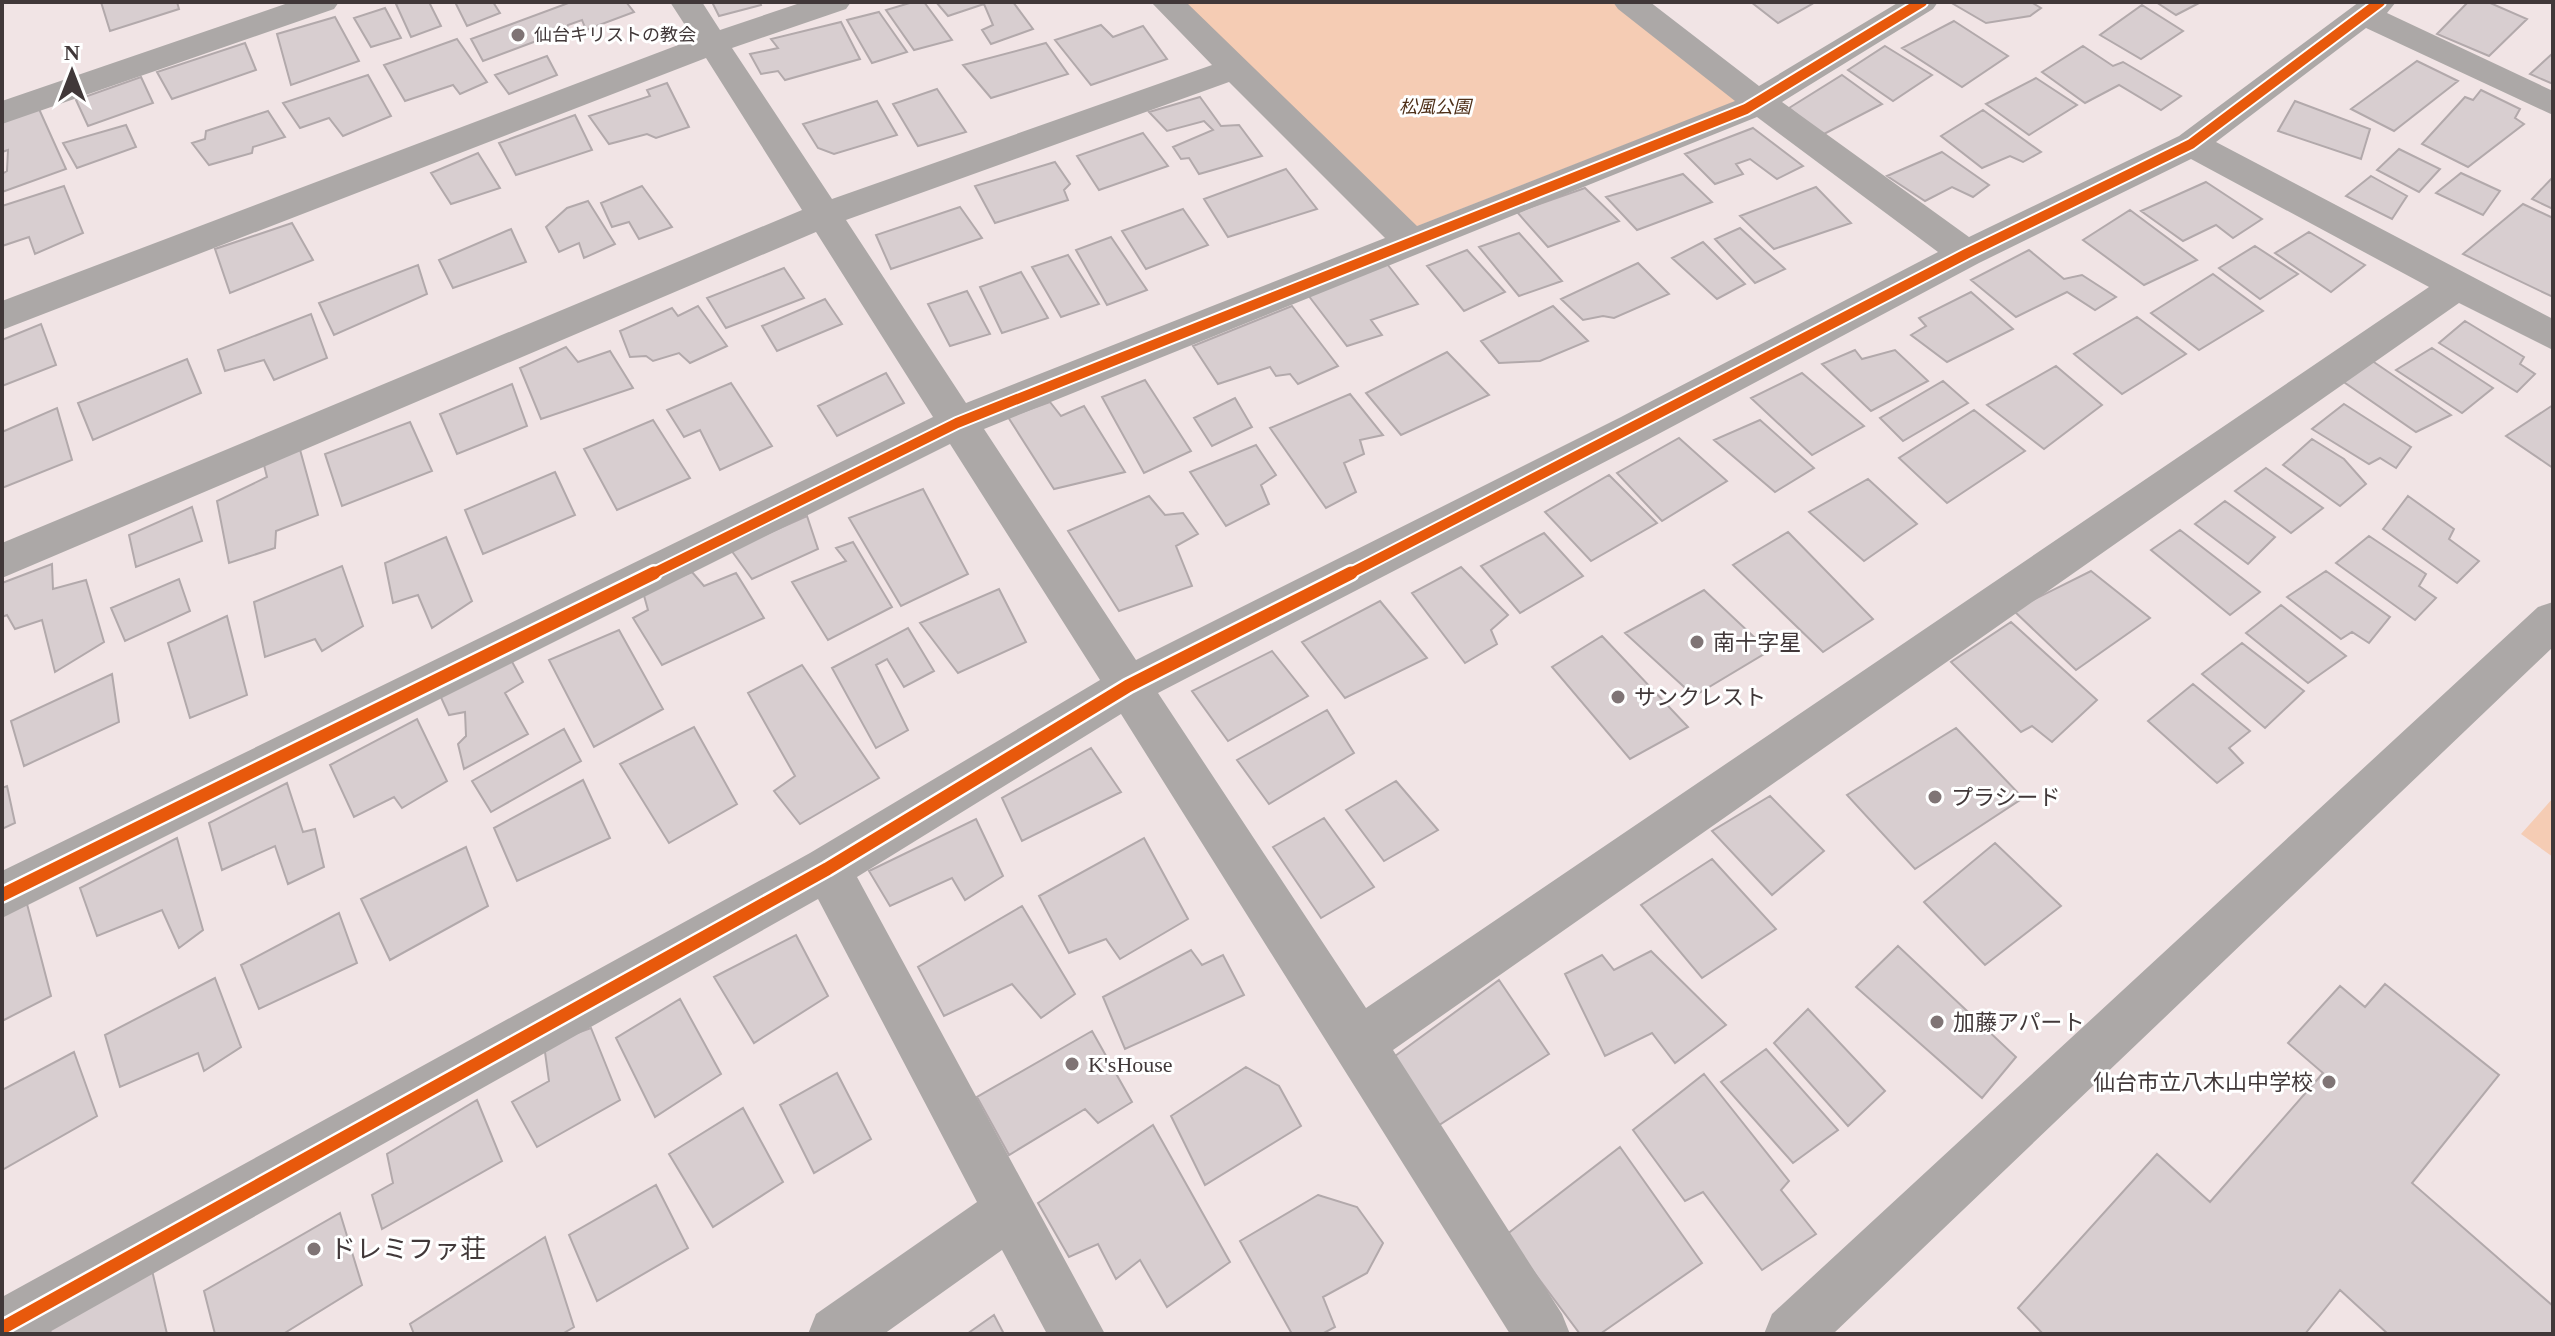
<svg xmlns="http://www.w3.org/2000/svg" width="2555" height="1336" font-family="'Times New Roman','Noto Sans JP',serif">
	<style>
		.green { fill: #f5ccb4 }
		.building { fill: #d8ced0; stroke: #b2a9ab; stroke-width: 2 }
		.lines { fill: none; stroke-linecap: round; stroke-linejoin: round }
		.minor { fill: #aca8a7; fill-rule: evenodd }
		.cycleway-far1-casing { stroke: #fff; stroke-width: 14 }
		.cycleway-casing { stroke: #fff; stroke-width: 18 }
		.cycleway-far1 { stroke: #e8590c; stroke-width: 10 }
		.cycleway { stroke: #e8590c; stroke-width: 13 }
		.poi-dot { fill: #7f7475; stroke: #fff; stroke-width: 3 }
		.labels { text-anchor: middle; dominant-baseline: central; stroke-width: 6; stroke-linejoin: round; paint-order: stroke }
		.far-poi-label { font-size: 18px; fill: #413839; stroke: #fff; text-anchor: start }
		.far-park-label { font-size: 18px; font-style: italic; fill: #4e2f18; stroke: #fff }
		.poi-label { font-size: 22px; fill: #413839; stroke: #fff; text-anchor: start }
		.near-poi-label { font-size: 26px; fill: #413839; stroke: #fff; text-anchor: start }
	</style>
	<rect width="100%" height="100%" fill="#f1e4e5"/>
	<path class="green" d="M1181 2H1613L1742 99 1410 229Z
		M2553 798V857L2521 834Z"/>
	<path class="building" d="M101 2H177L179 9 110 31Z
		M401 2H429L441 26 411 37 396 4Z
		M455 2H493L500 13 467 26Z
		M571 2H626L634 12 586 30 582 20 568 25 566 30 483 61 471 39Z
		M712 2H760L761 5 719 16Z
		M913 2H924L952 40 914 50 886 10Z
		M936 2H1013L1033 29 991 44 982 30 993 25 984 4 948 16Z
		M1751 2H1810L1812 4 1778 23Z
		M1950 2H2031L2041 8 2030 16 1986 23Z
		M2156 2H2201L2176 15Z
		M2468 2H2488L2527 19 2489 56 2437 34Z
		M2142 5 2183 31 2141 59 2100 35Z
		M385 8 401 38 371 47 354 18Z
		M879 12 907 52 872 63 847 20Z
		M335 17 359 61 291 85 277 34Z
		M1954 21 2008 56 1962 87 1902 48Z
		M841 22 860 59 785 80 778 71 761 74 750 54 778 48 771 39Z
		M1101 25 1113 37 1143 26 1167 59 1091 85 1055 40Z
		M457 39 487 82 460 94 453 85 405 101 384 65Z
		M245 43 256 70 172 99 157 72Z
		M1046 43 1068 74 991 98 963 65Z
		M1885 46 1932 75 1893 101 1848 70Z
		M2083 46 2113 66 2123 62 2181 96 2161 110 2119 85 2085 103 2042 72Z
		M2553 53V84L2530 74Z
		M547 56 557 75 509 94 495 75Z
		M2417 61 2458 81 2394 131 2351 109Z
		M368 75 391 116 343 136 329 118 300 128 283 103Z
		M1842 75 1882 104 1822 135 1789 108Z
		M141 77 153 103 88 126 76 100Z
		M2036 78 2077 105 2029 135 1986 104Z
		M667 83 689 127 656 138 647 134 609 144 589 116 650 96 647 90Z
		M937 89 966 132 918 146 893 104Z
		M2481 90 2520 109 2515 118 2524 124 2468 167 2422 144 2465 97 2473 100Z
		M1200 97 1221 126 1239 125 1262 156 1199 174 1189 158 1181 159 1173 147 1213 130 1204 121 1167 131 1149 112Z
		M877 101 897 135 834 154 818 148 803 124Z
		M2295 101 2370 129 2361 159 2278 131Z
		M39 109 66 169 2 192V174L7 171 8 150 2 152V121Z
		M1983 110 2041 152 2023 162 2010 156 1982 168 1941 136Z
		M268 111 285 137 253 147 252 153 209 165 192 143 205 139 206 131Z
		M575 115 592 150 516 175 499 143Z
		M126 125 136 147 77 168 63 143Z
		M1753 128 1803 166 1777 179 1750 159 1736 164 1743 174 1715 184 1685 154Z
		M1143 133 1168 166 1099 190 1077 156Z
		M2399 149 2440 169 2419 192 2377 170Z
		M1942 152 1989 185 1973 197 1952 187 1925 201 1887 176Z
		M478 153 500 188 451 204 431 173Z
		M1055 162 1070 184 1064 190 1068 200 995 223 975 186Z
		M1286 169 1317 209 1228 237 1204 199Z
		M2461 173 2500 191 2483 215 2436 193Z
		M1683 174 1712 202 1637 230 1606 197Z
		M2371 176 2407 196 2392 219 2346 196Z
		M2553 177V209L2532 199Z
		M2206 182 2262 219 2233 238 2216 225 2183 241 2141 211Z
		M64 186 83 233 35 254 29 237 2 246V206Z
		M642 186 672 227 639 239 629 222 612 227 601 203Z
		M1816 187 1851 223 1774 249 1740 216Z
		M1585 188 1619 221 1548 247 1517 212Z
		M588 201 615 244 584 258 579 243 559 252 546 227 567 208Z
		M2523 204 2553 218V297L2463 254Z
		M960 207 982 238 891 269 876 235Z
		M1183 209 1208 245 1146 269 1122 231Z
		M2130 210 2197 260 2144 285 2083 240Z
		M292 223 313 260 230 293 215 249Z
		M1740 228 1785 269 1755 283 1715 239Z
		M511 229 526 262 453 288 439 260Z
		M2309 232 2365 265 2331 292 2275 253Z
		M1519 233 1562 281 1519 296 1479 247Z
		M1111 237 1147 290 1107 305 1076 250Z
		M1703 242 1745 284 1717 299 1672 258Z
		M2255 246 2298 274 2260 299 2219 268Z
		M1467 250 1505 292 1464 311 1427 266Z
		M2029 250 2064 279 2082 275 2116 297 2095 310 2067 292 2016 317 1971 280Z
		M1068 255 1099 304 1061 317 1032 267Z
		M1384 260 1418 304 1371 320 1382 335 1347 346 1308 295Z
		M1638 263 1669 294 1614 318 1603 316 1583 320 1561 299Z
		M418 265 427 294 334 335 319 303Z
		M784 268 804 298 726 328 707 298Z
		M1021 272 1048 318 1002 333 980 287Z
		M2213 274 2263 311 2199 350 2151 313Z
		M967 291 990 334 950 346 928 304Z
		M1971 292 2013 329 1947 362 1911 335 1926 326 1919 318Z
		M825 299 842 324 777 351 762 326Z
		M698 306 727 346 690 363 679 353 653 361 646 356 630 357 620 331 672 308 678 316Z
		M1292 306 1338 366 1298 384 1290 374 1276 376 1270 367 1218 384 1193 346Z
		M1553 306 1588 341 1540 361 1499 363 1481 341Z
		M311 314 327 358 274 380 264 360 225 371 218 350Z
		M2137 317 2186 354 2122 394 2074 354Z
		M2465 321 2524 357 2520 364 2535 374 2517 392 2439 343Z
		M41 324 56 365 2 386V340Z
		M566 347 578 362 610 351 633 388 541 419 520 368Z
		M2432 348 2493 388 2462 413 2396 370Z
		M1855 350 1862 359 1895 350 1928 381 1871 411 1822 364Z
		M1447 352 1489 395 1401 435 1366 393Z
		M2368 358 2451 415 2416 432 2338 378Z
		M187 359 201 393 93 440 78 403Z
		M2056 366 2102 405 2044 449 1987 405Z
		M886 373 904 403 837 436 818 406Z
		M1802 373 1864 426 1812 455 1751 398Z
		M1145 380 1191 451 1144 473 1102 397Z
		M1943 381 1968 403 1903 441 1880 418Z
		M731 383 772 446 720 470 700 430 684 437 667 410Z
		M512 384 527 426 457 454 440 414Z
		M1350 394 1383 435 1360 440 1364 454 1344 463 1356 492 1326 508 1270 428Z
		M1235 398 1252 427 1212 446 1194 418Z
		M1050 402 1061 416 1084 406 1125 472 1054 489 1008 417Z
		M2344 404 2411 447 2396 468 2380 458 2369 464 2312 429Z
		M2553 405V468L2506 436Z
		M57 408 72 460 2 488V432Z
		M1974 410 2025 451 1947 503 1899 458Z
		M653 420 690 478 617 510 584 449Z
		M1760 420 1814 468 1775 492 1714 440Z
		M410 422 432 471 342 506 325 454Z
		M1679 438 1727 481 1662 521 1617 473Z
		M2312 439 2344 459 2366 484 2340 506 2283 465Z
		M1256 445 1276 475 1261 485 1269 504 1226 526 1190 472Z
		M299 446 318 515 276 531 275 548 229 563 217 501 267 477 263 461Z
		M2266 468 2323 508 2291 533 2235 491Z
		M555 472 575 515 483 554 465 510Z
		M1609 475 1657 523 1591 561 1545 512Z
		M1868 479 1917 524 1864 561 1809 512Z
		M923 489 968 574 901 606 849 518Z
		M1149 496 1165 515 1183 513 1198 534 1176 546 1192 586 1119 611 1068 531Z
		M2408 496 2454 529 2449 539 2479 561 2457 583 2383 529Z
		M2225 501 2275 537 2248 564 2195 524Z
		M192 507 202 541 136 567 129 535Z
		M807 516 818 549 752 579 731 550Z
		M2180 530 2260 592 2230 615 2151 550Z
		M1788 532 1873 619 1823 652 1733 565Z
		M1544 533 1583 576 1520 613 1481 566Z
		M2369 536 2426 574 2419 586 2436 598 2415 620 2336 563Z
		M446 537 472 601 432 628 418 595 393 603 385 563Z
		M853 542 892 607 828 640 792 582 846 561 836 548Z
		M52 564 53 589 86 580 104 642 55 672 42 620 15 629 7 615 2 617V583Z
		M342 566 363 626 322 651 315 639 265 657 254 602Z
		M1461 567 1508 615 1491 630 1497 644 1465 663 1412 593Z
		M2091 571 2150 618 2076 670 2013 610Z
		M2326 571 2390 617 2369 643 2352 632 2341 639 2287 597Z
		M692 572 704 586 736 573 764 618 662 665 633 618 648 610 643 592Z
		M179 579 190 611 125 641 111 608Z
		M999 589 1026 642 958 673 920 623Z
		M1704 590 1769 651 1694 696 1625 633Z
		M1380 601 1427 658 1345 698 1302 642Z
		M2281 605 2346 656 2308 683 2246 633Z
		M227 616 247 695 190 718 168 643Z
		M2011 622 2097 700 2052 742 2032 726 2021 732 1951 662Z
		M908 628 934 671 904 687 887 659 876 665 908 730 876 748 832 668Z
		M619 630 663 709 594 747 549 660Z
		M1602 636 1688 727 1630 759 1552 667Z
		M2242 643 2304 691 2265 728 2202 674Z
		M1272 651 1308 696 1228 741 1192 691Z
		M510 658 523 682 505 693 528 734 464 769 458 744 466 736 465 712 449 715 439 693Z
		M802 665 879 778 800 824 774 791 795 776 748 693Z
		M112 674 119 722 24 766 11 721Z
		M2193 684 2250 731 2229 748 2243 763 2217 783 2148 721Z
		M1327 710 1354 753 1269 804 1237 760Z
		M417 719 447 781 402 808 394 797 354 817 330 765Z
		M694 727 737 804 669 843 620 764Z
		M1956 728 2023 798 1915 869 1847 795Z
		M564 729 581 761 491 812 472 781Z
		M1091 748 1121 792 1022 841 1002 798Z
		M583 780 610 838 517 881 494 828Z
		M1396 781 1438 830 1384 861 1346 810Z
		M287 783 303 832 315 829 324 867 288 884 275 846 222 870 209 823Z
		M7 786 15 823 2 829V788Z
		M1770 796 1824 851 1772 895 1712 831Z
		M1324 818 1374 887 1321 918 1273 847Z
		M976 819 1003 876 965 900 952 878 890 906 869 871Z
		M177 838 203 930 179 948 162 910 97 936 80 888Z
		M1144 838 1188 919 1120 959 1106 939 1069 953 1039 896Z
		M1995 843 2061 906 1985 965 1924 902Z
		M466 847 488 906 390 960 361 899Z
		M1712 859 1776 929 1702 978 1641 905Z
		M27 904 51 996 2 1021V915Z
		M1022 906 1075 994 1041 1018 1012 984 944 1016 918 967Z
		M339 913 357 963 259 1009 241 965Z
		M796 935 828 996 754 1043 714 977Z
		M1898 946 2016 1057 1982 1098 1856 987Z
		M1191 950 1202 965 1223 955 1244 995 1125 1049 1103 997Z
		M1651 951 1726 1025 1675 1063 1652 1033 1605 1056 1565 974 1602 955 1614 970Z
		M215 978 241 1047 204 1071 198 1053 120 1087 105 1035Z
		M1499 980 1549 1054 1436 1127 1391 1059Z
		M2385 984 2499 1075 2412 1183 2553 1306V1334H2388L2340 1290 2305 1334H2043L2018 1308 2157 1154 2210 1202 2323 1073 2288 1043 2340 986 2365 1007Z
		M680 999 721 1074 655 1117 616 1038Z
		M1808 1009 1885 1091 1848 1126 1774 1043Z
		M591 1028 620 1100 537 1147 512 1102 549 1081 544 1045Z
		M1092 1031 1132 1102 1098 1123 1085 1109 1009 1155 977 1097Z
		M1766 1049 1838 1130 1793 1163 1721 1082Z
		M74 1052 97 1116 2 1170V1090Z
		M1246 1067 1279 1086 1301 1126 1205 1185 1171 1116Z
		M837 1073 871 1139 814 1173 780 1105Z
		M1704 1074 1789 1181 1781 1190 1816 1234 1762 1270 1703 1192 1685 1201 1633 1130Z
		M477 1100 502 1161 382 1229 372 1195 393 1183 387 1154Z
		M743 1108 783 1182 713 1227 669 1154Z
		M1153 1125 1230 1262 1167 1307 1140 1260 1116 1279 1098 1244 1069 1257 1038 1203Z
		M1620 1147 1702 1263 1600 1334H1580L1506 1235Z
		M656 1185 688 1248 597 1301 569 1235Z
		M1318 1195 1357 1207 1383 1243 1367 1273 1323 1297 1335 1327 1322 1334H1292L1240 1241Z
		M340 1213 362 1285 283 1334H215L204 1291Z
		M545 1237 574 1327 562 1334H414L410 1324Z
		M151 1266 167 1334H51L49 1324Z
		M994 1315 1004 1334H967Z"/>
	<g class="lines">
		<path class="minor" d="M291 2H339L334 9 2 124V101Z
			M670 2H702L720 30 803 2H851L846 9 732 48 832 199 1212 65 1151 2H1186L1417 226 1735 101 1618 9 1613 2H1650L1759 86 1899 2H1938L1933 9 1782 102 1969 237 2179 136 2359 2H2396L2387 13 2553 91V115L2366 28 2216 142 2553 319V350L2459 303 1393 1050 1562 1314 1570 1334H1510L1121 714 857 877 1105 1334H1047L1002 1250 884 1334H808L816 1314 977 1202 818 899 46 1334H2V1297L810 853 1100 680 950 444 2 918V871L933 417 816 232 2 578V543L802 210 706 58 2 330V301L694 39ZM1229 82 1385 238 966 403 846 220ZM1757 117 1938 252 1621 417 1136 660 984 429ZM2191 159 2429 287 1366 1008 1158 693 1649 439 1979 263Z
			M2553 602V647L1833 1334H1764L1772 1314 2538 607Z"/>
		<g class="cycleway-far1-casing">
			<path id="cycleway-far1" d="M650 575 957 423 1746 109 1922 2
				M1347 575 1966 254 2191 144 2380 2"/>
		</g>
		<g class="cycleway-casing">
			<path id="cycleway" d="M2 895 654 573
				M2 1328 827 869 1128 686 1351 573"/>
		</g>
		<use href="#cycleway-far1" class="cycleway-far1"/>
		<use href="#cycleway" class="cycleway"/>
	</g>
	<g class="poi-dot">
		<circle cx="518" cy="35" r="8"/>
		<circle cx="1697" cy="642" r="8"/>
		<circle cx="1618" cy="697" r="8"/>
		<circle cx="1935" cy="797" r="8"/>
		<circle cx="1937" cy="1022" r="8"/>
		<circle cx="1072" cy="1064" r="8"/>
		<circle cx="2329" cy="1082" r="8"/>
		<circle cx="314" cy="1249" r="8"/>
	</g>
	<g class="labels">
		<g class="far-poi-label">
			<text x="534" y="35">仙台キリストの教会</text>
		</g>
		<g class="far-park-label">
			<text x="1435" y="107">松風公園</text>
		</g>
		<g class="poi-label">
			<text x="1713" y="642">南十字星</text>
			<text x="1634" y="697">サンクレスト</text>
			<text x="1951" y="797">プラシード</text>
			<text x="1953" y="1022">加藤アパート</text>
			<text x="1088" y="1064">K'sHouse</text>
			<text x="2313" y="1082" text-anchor="end">仙台市立八木山中学校</text>
		</g>
		<g class="near-poi-label">
			<text x="330" y="1249">ドレミファ荘</text>
		</g>
	</g>
	<rect width="2555" height="1336" fill="none" stroke="#413839" stroke-width="8"/>
	<g transform="translate(72 72)" stroke="#ffffff" stroke-width="6" paint-order="stroke">
	<path d="M0-6L14 30L0 20L-14 30Z" fill="#413839"/>
	<text y="-12" font-size="22" font-weight="bold" text-anchor="middle" fill="#413839">N</text>
	</g>
</svg>
